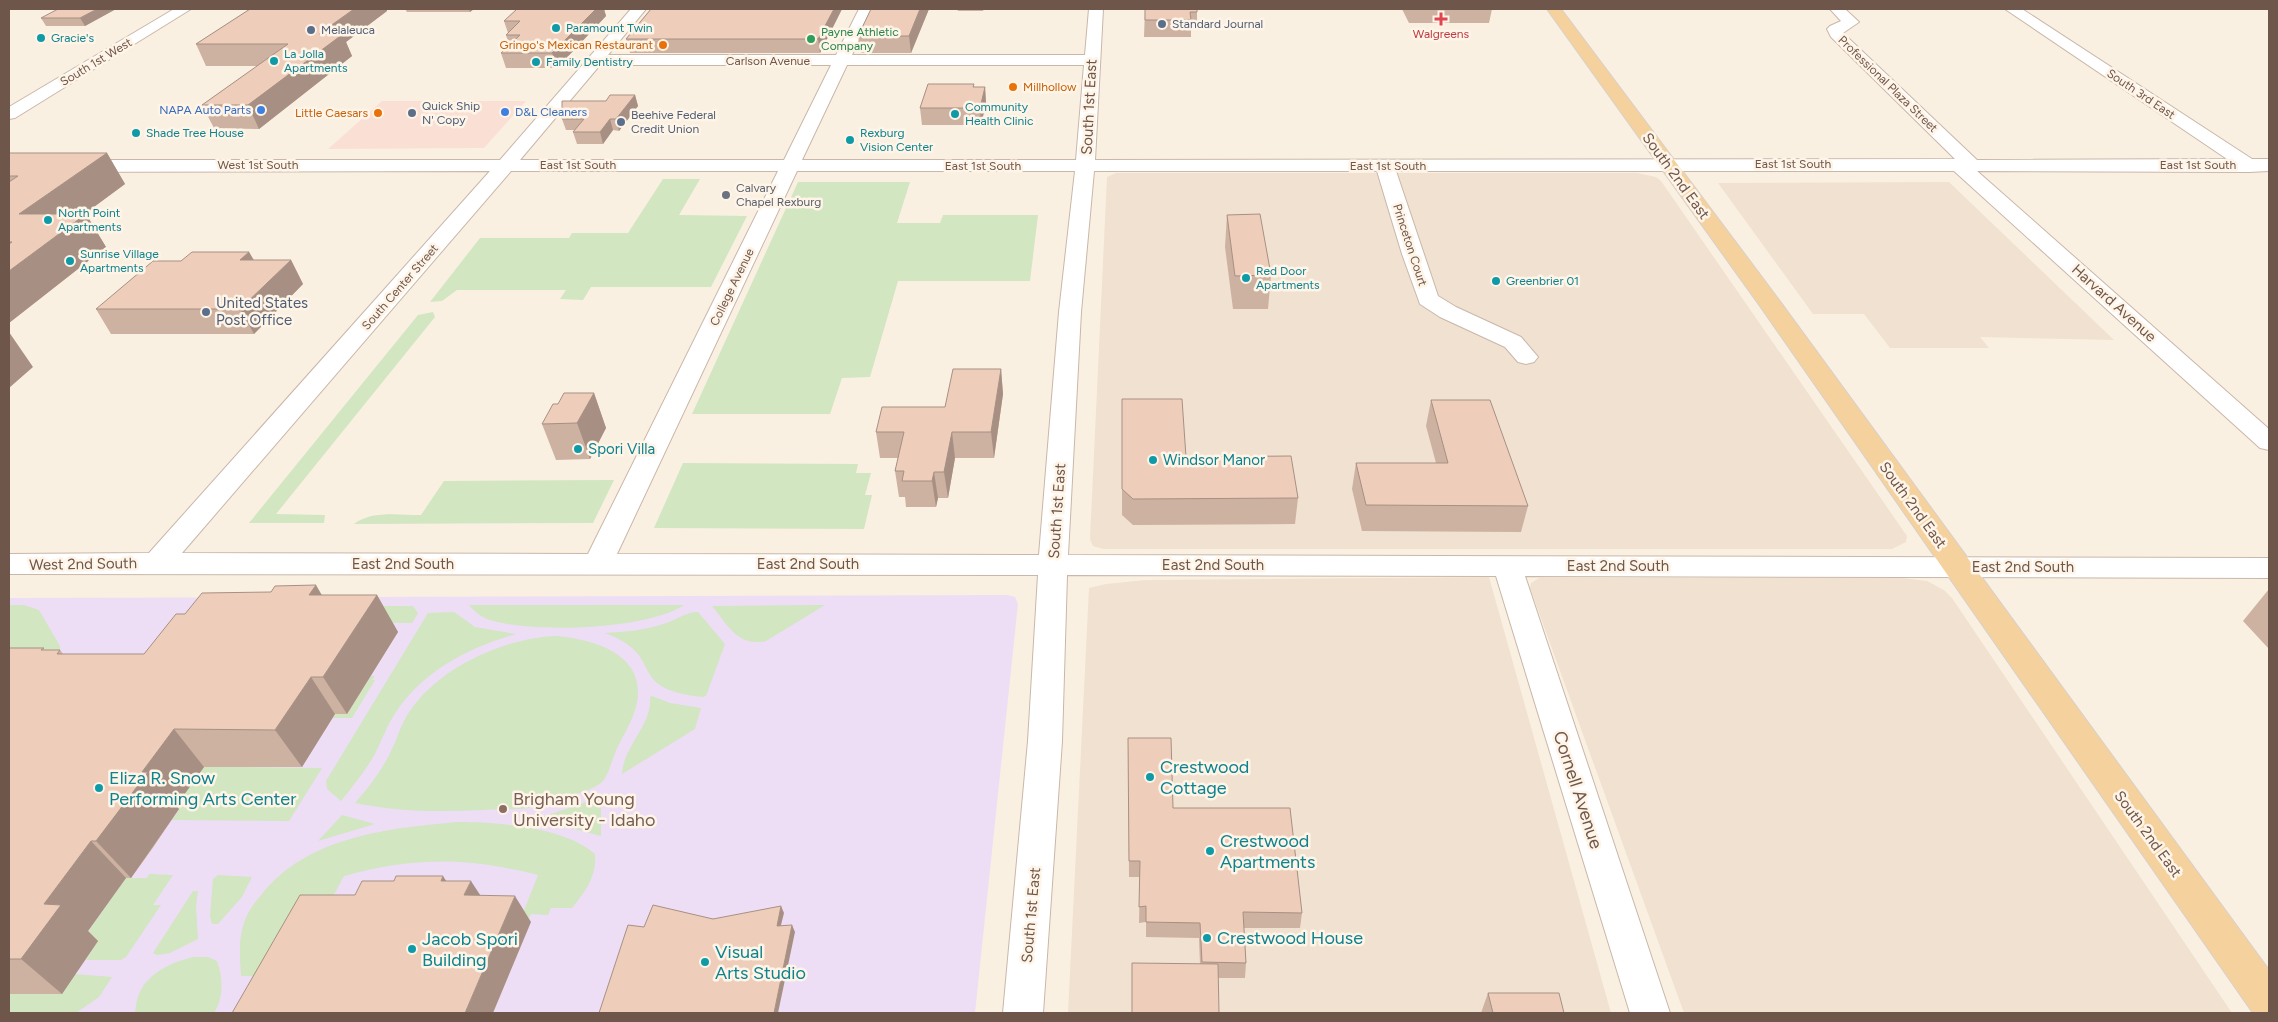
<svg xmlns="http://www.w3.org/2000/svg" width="2278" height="1022" font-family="Figtree,sans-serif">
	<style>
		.residential { fill: #f1e1d0 }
		.commercial { fill: #fadfd5 }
		.education { fill: #eddef6 }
		.green { fill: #d1e6c1 }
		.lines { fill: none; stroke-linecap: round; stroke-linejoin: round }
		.minor-casing { stroke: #c9b7a9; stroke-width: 2 }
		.major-casing { stroke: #d7d0cc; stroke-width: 2 }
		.minor { fill: #fff; fill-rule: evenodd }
		.major { fill: #f5d29d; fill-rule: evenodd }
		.wall { fill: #cdb1a1 }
		.shaded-wall { fill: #a79083 }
		.building { fill: #eecebb; stroke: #a79083 }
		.health-dot { fill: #e0444e; stroke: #fef4e7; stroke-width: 2 }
		.service-dot { fill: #5c6f8a; stroke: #fef4e7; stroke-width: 2 }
		.culture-dot { fill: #0f9aa8; stroke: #fef4e7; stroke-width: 2 }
		.leisure-dot { fill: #2e9e5b; stroke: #fef4e7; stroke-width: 2 }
		.food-dot { fill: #e8710a; stroke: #fef4e7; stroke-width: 2 }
		.shop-dot { fill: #3f7fe0; stroke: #fef4e7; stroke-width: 2 }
		.worship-dot { fill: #6b7280; stroke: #fef4e7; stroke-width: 2 }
		.education-dot { fill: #8d6e63; stroke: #fef4e7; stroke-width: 2 }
		.labels { text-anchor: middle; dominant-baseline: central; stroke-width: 5; stroke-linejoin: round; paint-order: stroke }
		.far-service-label { font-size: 12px; fill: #4e5e75; stroke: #fef4e7; text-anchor: start }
		.far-culture-label { font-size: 12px; fill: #0d838f; stroke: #fef4e7; text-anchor: start }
		.far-leisure-label { font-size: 12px; fill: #27864d; stroke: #fef4e7; text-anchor: start }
		.far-health-label { font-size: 12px; fill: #be3a42; stroke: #fef4e7 }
		.far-food-label { font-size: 12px; fill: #c56008; stroke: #fef4e7; text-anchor: end }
		.far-street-label { font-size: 12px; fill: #6f564a; stroke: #fef4e7 }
		.far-shop-label { font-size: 12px; fill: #366cbe; stroke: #fef4e7; text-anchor: end }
		.far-worship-label { font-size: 12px; fill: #5b616d; stroke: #fef4e7; text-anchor: start }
		.street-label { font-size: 15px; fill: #6f564a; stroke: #fef4e7 }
		.service-label { font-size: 15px; fill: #4e5e75; stroke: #fef4e7; text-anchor: start }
		.culture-label { font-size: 15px; fill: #0d838f; stroke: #fef4e7; text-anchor: start }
		.near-culture-label { font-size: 18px; fill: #0d838f; stroke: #fef4e7; text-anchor: start }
		.near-street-label { font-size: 18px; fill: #6f564a; stroke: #fef4e7 }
		.near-education-label { font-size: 18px; fill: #785e54; stroke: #fef4e7; text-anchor: start }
	</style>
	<rect width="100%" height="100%" fill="#faf0e1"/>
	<path class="residential" d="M1116 173H1637L1656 177 1661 181 1907 536 1906 542 1892 549H1103L1093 546 1090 539 1107 177Z
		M1949 182 2114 340 1980 337 1989 348H1890L1864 314H1813L1718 183Z
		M1489 577 1611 1013H1068L1089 588 1106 584 1145 580Z
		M1539 578H1902L1927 581 1944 590 1952 598 2232 1013H1684L1530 588 1531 583Z"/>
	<path class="commercial" d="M382 101H526L484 148 328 149Z"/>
	<path class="education" d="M1007 595 1015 597 1018 604 975 1013H9V598Z"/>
	<path class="green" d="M663 179H700L679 215 747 216 711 287H591L583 300 560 299 566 290H457L442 301 430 302 480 238H569L572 233H628Z
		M798 182H910L897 223H940L943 215H1038L1030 281H898L870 377 842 378 830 414H692Z
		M433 312 435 317 276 514 325 515 324 523H249L418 315Z
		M683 463 858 464 856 473H871L865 495H872L864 529 654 528Z
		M614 480 593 523 354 524C371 510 400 515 421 515L444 481Z
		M9 605H24L39 610 60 646V650L26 688 9 692Z
		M469 605H684C647 630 528 634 487 619 480 616 474 611 469 605Z
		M825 605 766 641C737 647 728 625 712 606Z
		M362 606H413L418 613 412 623 351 622Z
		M454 612 475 627 516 634C469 647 423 671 396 712 387 725 382 740 375 754 365 771 353 786 341 801L327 789 326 781 428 613Z
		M698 612 725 644 706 696 702 697C687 695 670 693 657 683 648 676 645 663 638 654 630 644 616 637 605 633 625 632 645 630 664 624 676 620 686 612 698 612Z
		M556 636C589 639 639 651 638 693 638 711 626 731 618 746 613 756 608 778 601 783 593 789 582 792 573 795 559 800 544 805 529 808 514 810 499 809 483 810 439 812 398 812 355 803 369 787 383 769 392 749 397 740 399 730 404 721 430 671 502 638 556 636Z
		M371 676H375L372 680H375L352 718H333L335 714H347Z
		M652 696 670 703 701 708 695 729 622 774C623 747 653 724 650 697Z
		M211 756 234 767 322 768 289 821 172 820 179 810 174 809Z
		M601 797V836L536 819Z
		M342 815 375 824 318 841Z
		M458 822C497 822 565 827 595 854 597 876 585 892 572 908H551L548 915 531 914 529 918H521L538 875C466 857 415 857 344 876L290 977 241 976C240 959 238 939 244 923 247 912 255 902 262 894 308 836 390 828 458 822Z
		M149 874 173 875 153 905H161L126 957 121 960H86L98 941 82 940 126 878H147Z
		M218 875 252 877 242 897 218 924H212L210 916 213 879Z
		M193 891H198L196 906 198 939 170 953 157 955 153 953Z
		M194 957H208L217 961C223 977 224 998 214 1013H135C136 1006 137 996 141 990 151 971 175 961 194 957Z
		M75 974 112 977 99 997 76 1013H9V994H62Z"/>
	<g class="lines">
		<g class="minor-casing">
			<path id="minor" d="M174 9H191L15 118 9 119V107Z
				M631 9H646L608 55H836L859 9H873L852 55H1085L1089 9H1103L1095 160 1955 159 1831 37 1827 29 1830 26 1841 21 1830 9H1845L1859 22 1843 33 1977 160 2227 159 2005 9H2022L2252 159H2269V171L2249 172 1977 171 2269 429V450L2260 448 1954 171H1396L1438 296 1456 307 1521 337 1538 357 1534 362 1526 364 1518 362 1505 347 1440 317 1420 304 1402 254 1377 171H1094L1081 312 1068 555 2269 558V578L1525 576 1670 1013H1630L1496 576 1067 575 1062 741 1043 1013H1003L1028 741 1038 575 9 574V554L149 553 490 171 9 172V160H500ZM600 65H831L784 160H520ZM847 65H1084L1076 160H802ZM511 171H778L588 554 182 553ZM797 171H1075L1059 312 1039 555 617 554Z"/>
		</g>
		<g class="major-casing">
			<path id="major" d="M1547 9H1561L1776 296 2269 970V1013H2253L1760 306Z"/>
		</g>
		<use href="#minor" class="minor"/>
		<use href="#major" class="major"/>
	</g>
	<path class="wall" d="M116 9 85 26H46L41 18Z
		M250 9H387V11L346 42 352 56 259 129 214 128 202 105 257 66H206L196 44Z
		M405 9H474L470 12H407Z
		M517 9H604L606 16 557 68H506L501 53 509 45 506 35 508 33 504 21Z
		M651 9H842L820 53H630L626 39Z
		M929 9 911 53H861L858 36Z
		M957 9H984L983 11H958Z
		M1145 9 1197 12V29H1191V37H1144Z
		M1402 9H1492L1489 23H1409Z
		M974 84V87H985L986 103 981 125H922L920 108Z
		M635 95 638 106 619 131 613 130 603 144H577L573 132 575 130H566L562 119 606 101Z
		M9 153H107L125 184 84 214H86L106 247 9 323Z
		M1227 215 1271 275 1268 309H1233L1225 247Z
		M249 252 254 260H291L303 284 254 334H111L96 309 181 261Z
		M1001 369 1003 394 994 458H955L948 498H938L936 507H906L905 497H899L895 471 898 458H880L876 432 945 407Z
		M594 393 606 428 590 459 556 460 542 424 558 404Z
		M1431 400 1528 506 1521 532 1362 531 1352 489 1356 463H1436L1426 426Z
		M1186 457 1298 498 1295 524 1133 525 1122 515V489Z
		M2269 589V649L2243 621Z
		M321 595H377L398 632 347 714H335L302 767H204L176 806 179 809 152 849 131 878H126L88 931 98 941 62 994H9V648L46 650H60L63 654H144L185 614Z
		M1128 738 1173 808 1302 913 1300 928H1244L1246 963 1245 978H1219L1200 964 1199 938 1146 937V922L1139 923 1140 877H1129Z
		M1488 993 1564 1013H1481Z"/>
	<path class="shaded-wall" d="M97 9H116L85 26 80 18Z
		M354 9H387V11L346 42 352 56 259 129 248 105 319 34Z
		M469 9H474L470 12Z
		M596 9H604L606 16 557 68 552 53Z
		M834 9H842L820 53 818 39Z
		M920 9H929L911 53 909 36Z
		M985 87 986 103 981 125 980 108Z
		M635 95 638 106 619 131 616 119Z
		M610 119 613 130 603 144 600 132Z
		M107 153 125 184 40 247 19 214Z
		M86 214 106 247 9 323V271Z
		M249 252 262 275 240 260Z
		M291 260 303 284 254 334 240 309Z
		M9 332 33 367 9 388Z
		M1001 369 1003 394 994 458 991 432Z
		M594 393 606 428 590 459 577 423Z
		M952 432 955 458 948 498 944 472Z
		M934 472 938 498 936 507 932 481Z
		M316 585 338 623 309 595Z
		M377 595 398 632 347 714 323 677Z
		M311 677 335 714 302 767 275 730Z
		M174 729 204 767 176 806 179 809 131 878 96 841 142 772Z
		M91 841 126 878 88 931 98 941 62 994 21 959 44 904Z
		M443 876 460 902 441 881Z
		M471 881 488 907 464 895Z
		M515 896 531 922 493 1013H465Z
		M781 906 784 913 779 933 777 926Z
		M792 925 795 932 778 1013H774Z"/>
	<path class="building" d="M58 9H97L80 18H41Z
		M250 9H354L319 34H343L248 105H202L288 44H196Z
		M517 9H596L552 53H501L520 35H506L520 21H504Z
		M651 9H834L818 39H626Z
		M871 9H920L909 36H858Z
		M1145 9H1197V12H1190L1191 20H1145Z
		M928 84H974L973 87H985L980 108H920Z
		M610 95H635L616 119H610L600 132H573L584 119H562V101H606Z
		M9 153H107L19 214H86L9 271V244L12 242H9V182L18 176H9Z
		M1260 214 1271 275 1235 276 1227 215Z
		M192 252H249L240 260H291L240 309H96L153 261H181Z
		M953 369H1001L991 432H952L944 472H934L932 481H902L904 471H895L904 432H876L882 407H945Z
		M564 393H594L577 423 542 424 553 404H558Z
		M1122 399H1182L1186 457 1291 456 1298 498 1133 499 1122 489Z
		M1431 400H1490L1528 506 1366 505 1356 463H1448Z
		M316 585 309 595H377L323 677H311L275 730 174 729 142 772H148L118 812 96 841H91L44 904 61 905 21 959H9V648H44L41 650H60L57 654H144L176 614H185L202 593 271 592 275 586Z
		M1128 738H1171L1173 808H1290L1302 913 1243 912 1246 963 1202 962 1200 923 1146 922V906L1139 907 1140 861H1129Z
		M396 876H443L441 881H471L464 895 515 896 465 1013H232L300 895H355L362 881H394Z
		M653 905 713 919 781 906 777 926 792 925 774 1013H599L628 925 644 927Z
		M1132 963 1218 964 1219 1013H1132Z
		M1488 993H1559L1564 1013H1493Z"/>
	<path class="health-dot" d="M1438.5 11.5h5v5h5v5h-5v5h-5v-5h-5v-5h5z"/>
	<g class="service-dot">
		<circle cx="1162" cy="24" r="5"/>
		<circle cx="311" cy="30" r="5"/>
		<circle cx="412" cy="113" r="5"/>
		<circle cx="621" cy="122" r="5"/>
		<circle cx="206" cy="312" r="5"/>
	</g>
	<g class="culture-dot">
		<circle cx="556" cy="28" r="5"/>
		<circle cx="41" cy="38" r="5"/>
		<circle cx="274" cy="61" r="5"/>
		<circle cx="536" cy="62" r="5"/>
		<circle cx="955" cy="114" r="5"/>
		<circle cx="136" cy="133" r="5"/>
		<circle cx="850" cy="140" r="5"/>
		<circle cx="48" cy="220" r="5"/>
		<circle cx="70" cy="261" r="5"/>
		<circle cx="1246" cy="278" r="5"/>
		<circle cx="1496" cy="281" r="5"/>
		<circle cx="578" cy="449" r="5"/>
		<circle cx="1153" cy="460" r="5"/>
		<circle cx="1150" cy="777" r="5"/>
		<circle cx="99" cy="788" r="5"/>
		<circle cx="1210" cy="851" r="5"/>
		<circle cx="1207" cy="938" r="5"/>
		<circle cx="412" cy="949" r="5"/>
		<circle cx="705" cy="962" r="5"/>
	</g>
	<circle class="leisure-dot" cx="811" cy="39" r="5"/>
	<g class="food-dot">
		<circle cx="663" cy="45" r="5"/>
		<circle cx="1013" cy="87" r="5"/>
		<circle cx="378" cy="113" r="5"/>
	</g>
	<g class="shop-dot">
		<circle cx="261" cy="110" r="5"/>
		<circle cx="505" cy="112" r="5"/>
	</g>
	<circle class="worship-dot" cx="726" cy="195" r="5"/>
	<circle class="education-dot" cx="503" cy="809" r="5"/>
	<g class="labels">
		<g class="far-service-label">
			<text x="1172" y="24">Standard Journal</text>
			<text x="321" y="30">Melaleuca</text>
			<text x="422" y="106">Quick Ship<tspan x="422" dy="14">N' Copy</tspan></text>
			<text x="631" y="115">Beehive Federal<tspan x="631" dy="14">Credit Union</tspan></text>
		</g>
		<g class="far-culture-label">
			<text x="566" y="28">Paramount Twin</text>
			<text x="51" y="38">Gracie's</text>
			<text x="284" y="54">La Jolla<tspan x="284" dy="14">Apartments</tspan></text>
			<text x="546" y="62">Family Dentistry</text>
			<text x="965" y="107">Community<tspan x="965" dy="14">Health Clinic</tspan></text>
			<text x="146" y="133">Shade Tree House</text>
			<text x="860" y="133">Rexburg<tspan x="860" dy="14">Vision Center</tspan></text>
			<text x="58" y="213">North Point<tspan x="58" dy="14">Apartments</tspan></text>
			<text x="80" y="254">Sunrise Village<tspan x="80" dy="14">Apartments</tspan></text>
			<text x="1256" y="271">Red Door<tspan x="1256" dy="14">Apartments</tspan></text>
			<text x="1506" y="281">Greenbrier 01</text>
		</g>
		<g class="far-leisure-label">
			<text x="821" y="32">Payne Athletic<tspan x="821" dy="14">Company</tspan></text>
		</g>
		<g class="far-health-label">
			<text x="1441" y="34">Walgreens</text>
		</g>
		<g class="far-food-label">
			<text x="653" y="45">Gringo's Mexican Restaurant</text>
			<text x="1023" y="87" text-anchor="start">Millhollow</text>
			<text x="368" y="113">Little Caesars</text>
		</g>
		<g class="far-street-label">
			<text x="768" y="61">Carlson Avenue</text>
			<text transform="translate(96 62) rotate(-31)">South 1st West</text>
			<text transform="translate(1888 84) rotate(44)">Professional Plaza Street</text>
			<text transform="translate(2141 94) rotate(34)">South 3rd East</text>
			<text x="1793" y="164">East 1st South</text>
			<text x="258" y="165">West 1st South</text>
			<text x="578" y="165">East 1st South</text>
			<text x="2198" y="165">East 1st South</text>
			<text x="983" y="166">East 1st South</text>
			<text x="1388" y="166">East 1st South</text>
			<text transform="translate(1410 245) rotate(72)">Princeton Court</text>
			<text transform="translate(400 287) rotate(-49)">South Center Street</text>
			<text transform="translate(732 287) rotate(-64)">College Avenue</text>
		</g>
		<g class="far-shop-label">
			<text x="251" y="110">NAPA Auto Parts</text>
			<text x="515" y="112" text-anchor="start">D&amp;L Cleaners</text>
		</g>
		<g class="far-worship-label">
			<text x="736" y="188">Calvary<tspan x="736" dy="14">Chapel Rexburg</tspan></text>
		</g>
		<g class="street-label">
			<text transform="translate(1089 107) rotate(-87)">South 1st East</text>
			<text transform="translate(1676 176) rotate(54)">South 2nd East</text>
			<text transform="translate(2114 303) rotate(42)">Harvard Avenue</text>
			<text transform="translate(1913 505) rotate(54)">South 2nd East</text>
			<text transform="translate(1057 511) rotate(-86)">South 1st East</text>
			<text transform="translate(83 564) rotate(-1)">West 2nd South</text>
			<text x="403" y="564">East 2nd South</text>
			<text x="808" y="564">East 2nd South</text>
			<text x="1213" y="565">East 2nd South</text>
			<text x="1618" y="566">East 2nd South</text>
			<text x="2023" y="567">East 2nd South</text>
			<text transform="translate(2148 834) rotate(54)">South 2nd East</text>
			<text transform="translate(1031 915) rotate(-85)">South 1st East</text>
		</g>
		<g class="service-label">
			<text x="216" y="303">United States<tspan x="216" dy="17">Post Office</tspan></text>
		</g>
		<g class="culture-label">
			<text x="588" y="449">Spori Villa</text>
			<text x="1163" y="460">Windsor Manor</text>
		</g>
		<g class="near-culture-label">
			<text x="1160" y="767">Crestwood<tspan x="1160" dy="21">Cottage</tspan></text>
			<text x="109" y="778">Eliza R. Snow<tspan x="109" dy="21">Performing Arts Center</tspan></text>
			<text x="1220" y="841">Crestwood<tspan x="1220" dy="21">Apartments</tspan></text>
			<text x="1217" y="938">Crestwood House</text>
			<text x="422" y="939">Jacob Spori<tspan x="422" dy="21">Building</tspan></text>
			<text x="715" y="952">Visual<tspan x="715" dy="21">Arts Studio</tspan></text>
		</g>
		<g class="near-street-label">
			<text transform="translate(1578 790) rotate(72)">Cornell Avenue</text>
		</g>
		<g class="near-education-label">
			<text x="513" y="799">Brigham Young<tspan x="513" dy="21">University - Idaho</tspan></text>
		</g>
	</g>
	<rect width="2278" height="1022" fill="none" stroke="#6f564a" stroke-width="20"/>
</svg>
